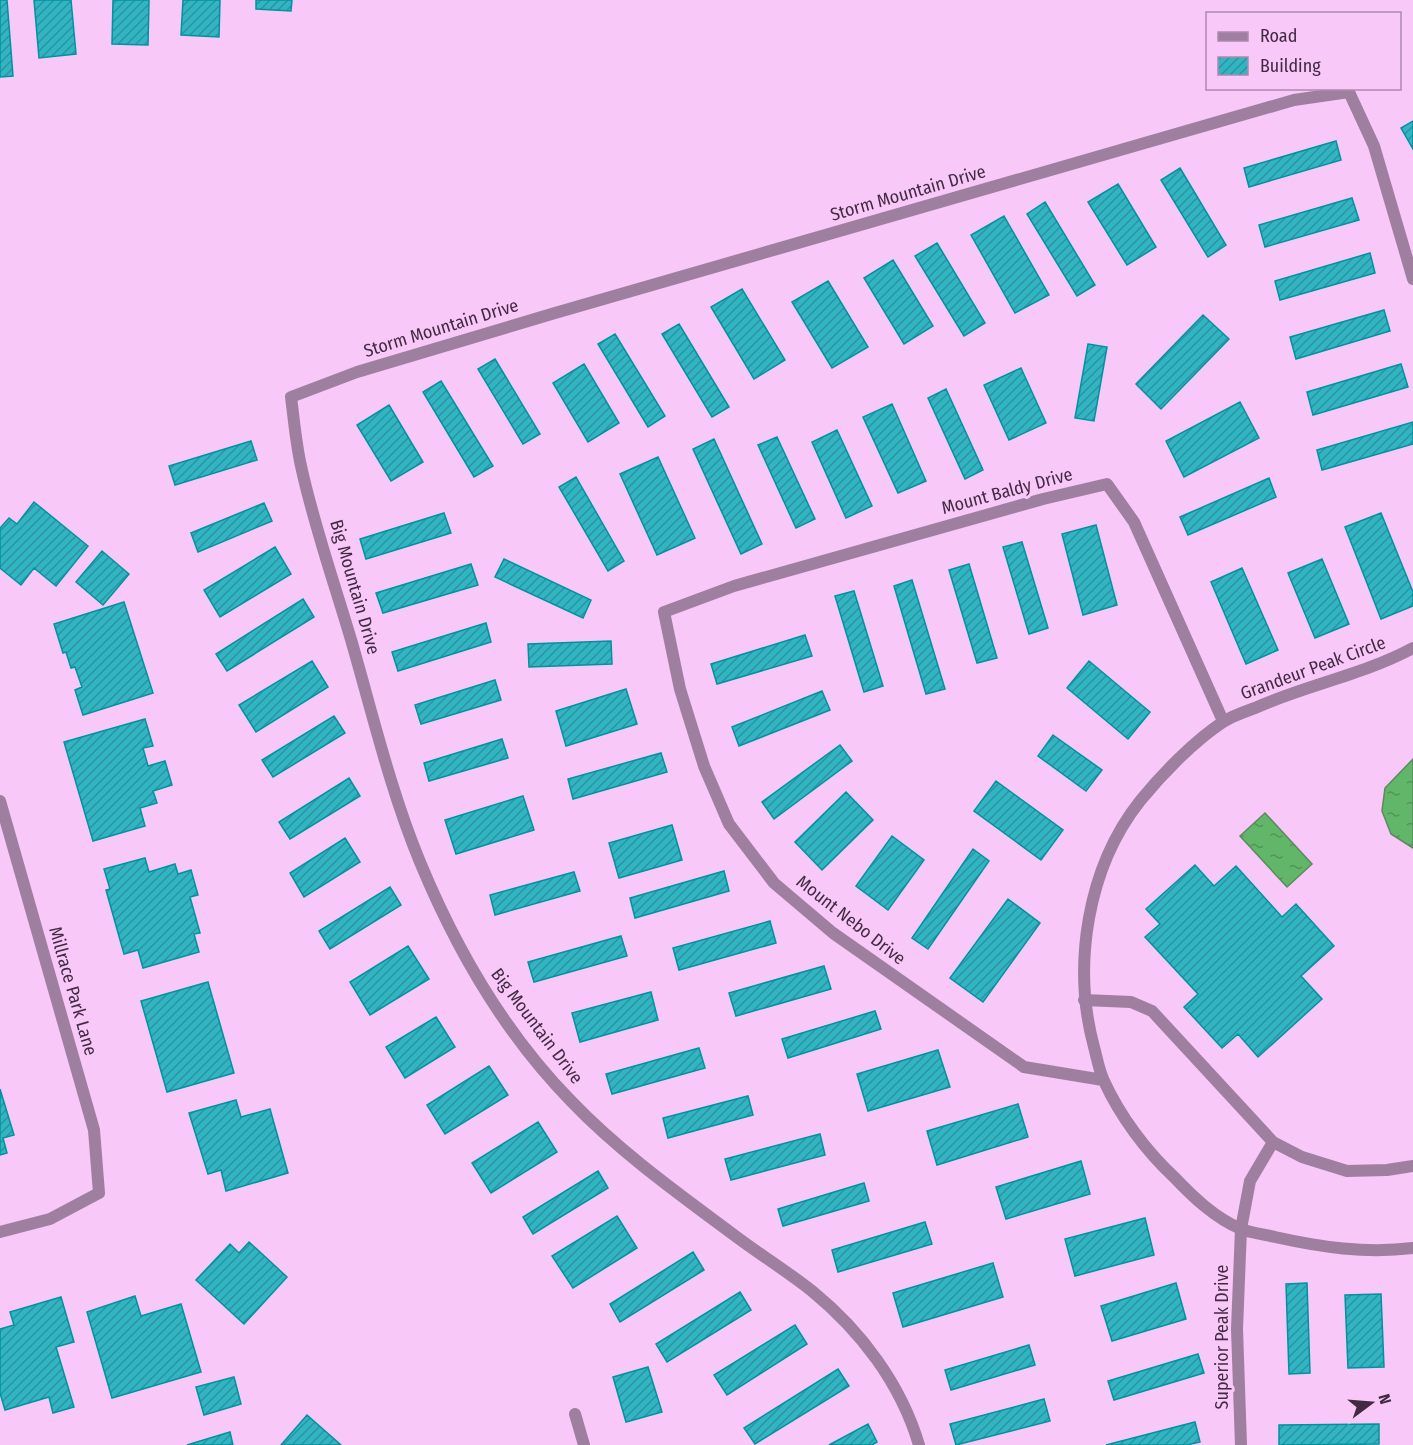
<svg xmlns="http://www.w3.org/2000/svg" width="1413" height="1445" font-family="'Fira Sans Condensed',sans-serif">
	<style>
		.water { fill: url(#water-ripples); stroke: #588c5d; stroke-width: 1.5 }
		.building { fill: url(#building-hatch); stroke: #00929f; stroke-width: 1.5 }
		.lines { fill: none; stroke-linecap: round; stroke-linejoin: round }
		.service { stroke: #9f7fa0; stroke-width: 12 }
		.minor { stroke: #9f7fa0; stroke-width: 12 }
		.labels { text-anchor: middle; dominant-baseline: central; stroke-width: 6; stroke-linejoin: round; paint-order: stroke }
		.street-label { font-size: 18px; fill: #422a42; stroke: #f7c8f8 }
	</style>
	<defs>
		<pattern id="water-ripples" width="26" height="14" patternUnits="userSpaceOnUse" patternTransform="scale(1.5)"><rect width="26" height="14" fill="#62b669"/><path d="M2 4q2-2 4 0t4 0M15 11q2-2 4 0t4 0" fill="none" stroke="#529458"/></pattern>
		<pattern id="building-hatch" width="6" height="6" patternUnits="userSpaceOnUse" patternTransform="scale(1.5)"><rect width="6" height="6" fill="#32b5c3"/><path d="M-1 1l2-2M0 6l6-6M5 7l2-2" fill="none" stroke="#2c93a0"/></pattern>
	</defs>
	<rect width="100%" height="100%" fill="#f7c8f8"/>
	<path class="water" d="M1413 759V848L1391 834 1382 811 1385 788Z
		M1265 813 1312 864 1287 887 1240 836Z"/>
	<path class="building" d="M0 0H7L13 76 0 77Z
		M34 0H71L76 54 39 58Z
		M113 0H149L148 45 112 44Z
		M183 0H220L219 37 181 35Z
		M256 0H292L291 11 256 9Z
		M1413 121V149L1401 128Z
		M1336 141 1341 160 1249 187 1244 168Z
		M1180 168 1226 245 1208 257 1161 180Z
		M1118 184 1156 247 1127 265 1088 202Z
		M1352 198 1359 220 1265 247 1259 225Z
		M1045 202 1095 285 1077 296 1027 214Z
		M1004 216 1049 295 1015 313 971 235Z
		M937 243 985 323 964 336 915 256Z
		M1370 253 1375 273 1280 300 1275 281Z
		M893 260 933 326 904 344 864 278Z
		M828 281 868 347 832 368 792 302Z
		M742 289 785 360 754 379 711 307Z
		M1384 310 1390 331 1296 359 1290 337Z
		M1203 315 1229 339 1161 409 1136 384Z
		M679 324 729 407 712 417 662 334Z
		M615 334 665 416 648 427 598 344Z
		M1088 344 1107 347 1094 421 1075 418Z
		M495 359 540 434 523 444 478 369Z
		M584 364 619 423 588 442 553 383Z
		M1401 364 1408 387 1313 415 1307 392Z
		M1021 368 1046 423 1009 440 984 385Z
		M441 381 493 466 474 477 423 392Z
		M946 389 983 470 965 479 928 398Z
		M1240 402 1259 438 1184 477 1166 441Z
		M892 404 926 481 898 493 863 417Z
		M389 405 423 462 391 481 357 425Z
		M1413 422V444L1322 470 1317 450Z
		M837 430 872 506 846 518 812 442Z
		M777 437 815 519 796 528 758 445Z
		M714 439 762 544 741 554 693 449Z
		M251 441 257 460 175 485 169 466Z
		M658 457 695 538 657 555 620 474Z
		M576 477 624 561 608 571 559 487Z
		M1269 478 1276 497 1188 535 1180 517Z
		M34 502 88 546 56 586 34 568 21 585 0 568V528L9 518 17 524Z
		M264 503 272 521 198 552 191 533Z
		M444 513 451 533 366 559 360 539Z
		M1381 513 1413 592V606L1381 619 1345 527Z
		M1096 525 1117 605 1083 615 1062 534Z
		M1022 542 1048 628 1029 634 1003 547Z
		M275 547 291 574 220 617 204 590Z
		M102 551 129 574 103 605 76 582Z
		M504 559 591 600 583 618 495 577Z
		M1322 559 1349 624 1315 638 1288 573Z
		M471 564 478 585 383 613 376 593Z
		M969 564 997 658 977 663 949 570Z
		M1242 568 1278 650 1246 664 1211 582Z
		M912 580 945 689 926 694 894 586Z
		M854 591 883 686 864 692 835 596Z
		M303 599 314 617 227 671 216 654Z
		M124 602 153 693 83 715 75 690 82 687 75 667 71 668 66 652 63 653 54 624Z
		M486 623 491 642 398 671 392 652Z
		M805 635 812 656 717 684 711 664Z
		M611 641 612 664 529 667 528 644Z
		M312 661 328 687 256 732 239 705Z
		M1089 661 1150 712 1128 739 1067 688Z
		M495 680 501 700 421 724 415 705Z
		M626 689 637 724 566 746 556 711Z
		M822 691 830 710 739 746 732 727Z
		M334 716 345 733 273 777 262 760Z
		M145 719 153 746 143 748 148 766 165 761 172 785 153 791 157 803 140 808 145 826 93 841 64 742Z
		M1053 735 1102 770 1086 791 1038 756Z
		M502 739 508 758 429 781 424 763Z
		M840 745 852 761 774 819 762 802Z
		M661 753 667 772 573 799 568 779Z
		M349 778 360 796 290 839 279 822Z
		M996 781 1063 830 1041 860 974 811Z
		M846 792 873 820 822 870 795 842Z
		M523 796 534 830 456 854 445 820Z
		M672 825 682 860 619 878 609 843Z
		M892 836 924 860 888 910 856 886Z
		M345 838 360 862 304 897 290 873Z
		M973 849 989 861 928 949 912 938Z
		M145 858 149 872 175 864 178 874 191 870 198 895 190 897 200 933 194 934 199 952 143 968 138 950 124 954 106 890 110 889 104 869Z
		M1195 865 1214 886 1236 866 1282 917 1296 904 1334 946 1301 976 1322 999 1258 1057 1238 1034 1222 1048 1184 1007 1198 994 1145 937 1160 924 1146 909Z
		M724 871 729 891 635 918 630 898Z
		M574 872 580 891 495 915 490 895Z
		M390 887 401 905 330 949 319 931Z
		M1008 899 1040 923 983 1002 950 978Z
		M770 921 776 943 679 970 673 948Z
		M621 936 627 956 534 982 528 962Z
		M408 946 429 979 370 1015 350 982Z
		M824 966 831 989 736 1016 729 993Z
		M208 982 234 1073 167 1092 141 1001Z
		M651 992 658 1020 580 1042 572 1013Z
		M875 1011 881 1029 788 1058 782 1039Z
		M436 1017 455 1047 405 1078 386 1047Z
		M699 1048 705 1068 612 1094 606 1074Z
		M938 1050 950 1087 868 1111 857 1074Z
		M489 1066 508 1095 445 1134 427 1105Z
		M0 1089 14 1135 3 1138 7 1153 0 1155Z
		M748 1096 753 1115 668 1138 663 1118Z
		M236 1100 241 1117 270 1109 288 1173 226 1191 221 1170 208 1174 189 1113Z
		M1018 1104 1028 1137 937 1165 927 1131Z
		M538 1122 557 1152 491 1193 472 1163Z
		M820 1134 825 1155 731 1180 725 1159Z
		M1081 1161 1090 1194 1006 1219 996 1187Z
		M598 1171 608 1188 533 1234 523 1217Z
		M864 1183 869 1201 783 1226 778 1209Z
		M617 1216 637 1248 573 1288 552 1256Z
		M1145 1218 1154 1255 1075 1276 1065 1239Z
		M925 1222 932 1244 838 1272 832 1250Z
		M249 1242 287 1277 244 1324 196 1280 230 1244 239 1253Z
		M693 1252 704 1270 620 1322 610 1304Z
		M993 1263 1003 1297 903 1327 893 1293Z
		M1176 1283 1186 1319 1112 1341 1101 1306Z
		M1307 1283 1310 1373 1289 1374 1286 1284Z
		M740 1292 751 1310 667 1362 656 1344Z
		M1381 1294 1384 1367 1348 1368 1345 1295Z
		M135 1296 141 1316 181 1304 201 1372 112 1398 87 1312Z
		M61 1297 74 1342 56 1347 74 1407 53 1413 49 1397 5 1410 0 1393V1329L14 1325 10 1312Z
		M795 1325 807 1344 727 1395 714 1375Z
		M1029 1345 1035 1365 951 1390 945 1370Z
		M1198 1354 1204 1373 1114 1400 1108 1381Z
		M648 1367 662 1412 626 1422 613 1377Z
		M838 1369 849 1386 755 1444 744 1428Z
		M234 1377 241 1404 204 1415 196 1387Z
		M1044 1399 1050 1421 956 1445 950 1424Z
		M307 1415 341 1445H281Z
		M1195 1422 1200 1442 1187 1445H1106Z
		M868 1424 877 1442 872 1445H829Z
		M1379 1424V1444L1279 1445V1425Z
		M230 1432 233 1445H187Z"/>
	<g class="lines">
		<path class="service" d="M1084 1000 1131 1002 1152 1011 1273 1142 1302 1157 1347 1171 1387 1170 1413 1166
			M1241 1229 1250 1181 1273 1142"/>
		<path class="minor" d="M1413 648C1363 675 1306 685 1255 708 1244 712 1232 716 1223 722 1194 741 1162 774 1140 801 1087 868 1072 966 1094 1047 1097 1058 1099 1071 1104 1081 1120 1116 1146 1151 1174 1177 1193 1197 1215 1218 1241 1229 1251 1233 1264 1234 1275 1237 1320 1247 1366 1254 1413 1248
			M0 801 94 1130 99 1193 50 1219 0 1232
			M1103 1080 1024 1067 833 933 774 883 729 824 704 766 680 689 664 612 734 586 1043 499 1107 484 1134 522 1223 721
			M575 1414 584 1445
			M919 1445C901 1384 861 1331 812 1291 787 1271 759 1254 734 1235 679 1194 620 1152 572 1102 506 1035 456 949 420 862 391 792 373 716 352 643 335 585 314 526 301 466 296 444 294 420 291 397L357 372 555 313 1294 100 1349 92 1374 146 1413 279
			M1241 1445 1237 1329 1241 1229"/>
	</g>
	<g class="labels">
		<g class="street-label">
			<text transform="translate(908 193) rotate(-16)">Storm Mountain Drive</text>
			<text transform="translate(441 328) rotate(-17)">Storm Mountain Drive</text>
			<text transform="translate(1007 491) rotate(-15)">Mount Baldy Drive</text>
			<text transform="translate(355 587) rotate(74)">Big Mountain Drive</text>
			<text transform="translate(1313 668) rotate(-20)">Grandeur Peak Circle</text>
			<text transform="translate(851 920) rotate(38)">Mount Nebo Drive</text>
			<text transform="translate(73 991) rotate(74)">Millrace Park Lane</text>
			<text transform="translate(537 1026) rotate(53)">Big Mountain Drive</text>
			<text transform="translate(1222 1337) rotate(-90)">Superior Peak Drive</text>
		</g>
	</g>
	<rect x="1206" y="12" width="195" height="78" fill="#f7c8f8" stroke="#af89af" stroke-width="1.5"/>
	<rect x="1218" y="32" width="30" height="9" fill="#9f7fa0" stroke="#af89af" stroke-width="1.5"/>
	<text x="1260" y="42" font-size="18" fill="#422a42">Road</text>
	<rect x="1218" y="57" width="30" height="18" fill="url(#building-hatch)" stroke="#af89af" stroke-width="1.5"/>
	<text x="1260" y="72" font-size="18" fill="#422a42">Building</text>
	<g transform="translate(1371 1403) rotate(74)" stroke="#f7c8f8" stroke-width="4.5" paint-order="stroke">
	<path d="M0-4.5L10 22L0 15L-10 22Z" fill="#422a42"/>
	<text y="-9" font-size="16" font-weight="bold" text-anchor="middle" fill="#422a42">N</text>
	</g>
</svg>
